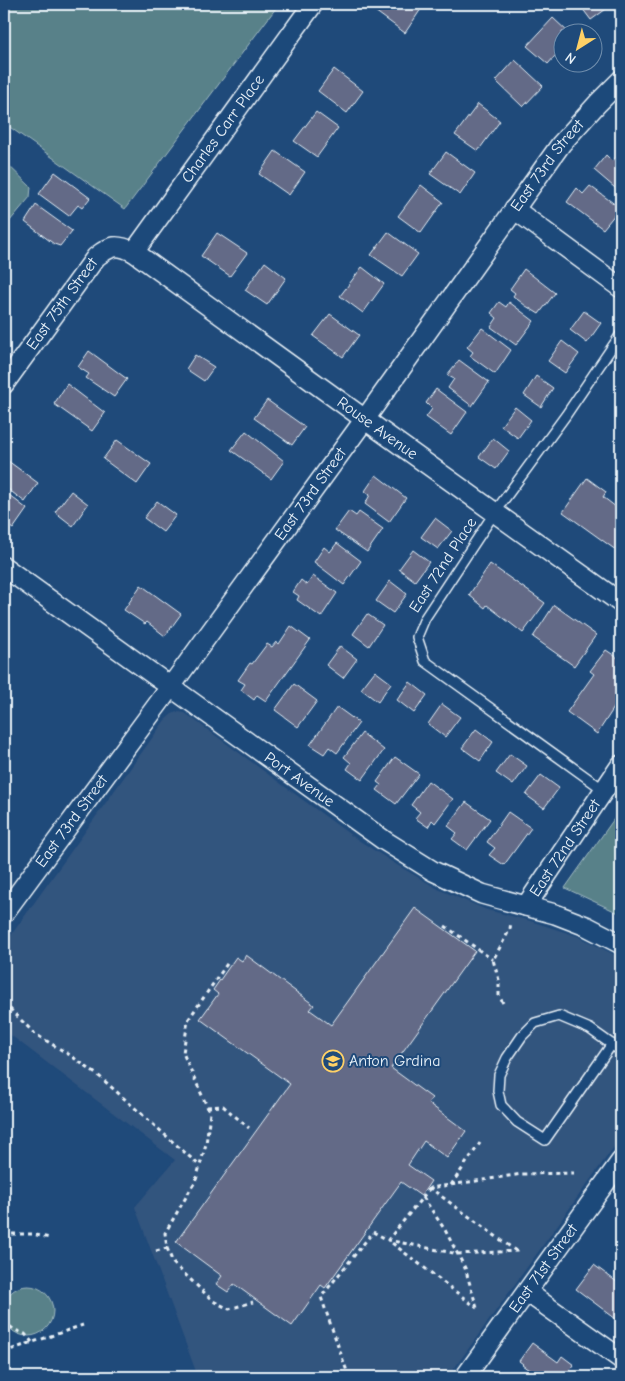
<svg xmlns="http://www.w3.org/2000/svg" width="625" height="1381" font-family="'Comic Neue',sans-serif">
	<style>
		.built { fill: #33547e }
		.green { fill: #588189; stroke: #a0b9c0 }
		.building { fill: #636b87; stroke: #e8f1f8 }
		.lines { fill: none; stroke-linecap: round; stroke-linejoin: round }
		.lane-casing { stroke: #e8f1f8; stroke-width: 12 }
		.street-casing { stroke: #e8f1f8; stroke-width: 22 }
		.path { stroke: #e8f1f8; stroke-width: 3; stroke-dasharray: 4 4; stroke-linecap: butt }
		.lane { stroke: #1f4a7a; stroke-width: 9 }
		.street { stroke: #1f4a7a; stroke-width: 19 }
		.labels { text-anchor: middle; dominant-baseline: central; stroke-width: 4; stroke-linejoin: round; paint-order: stroke }
		.street-label { font-size: 16px; fill: #e8f1f8; stroke: #1f4a7a }
		.poi-label { font-size: 16px; fill: #e8f1f8; stroke: #1f4a7a; text-anchor: start }
	</style>
	<rect width="100%" height="100%" fill="#1f4a7a"/>
	<filter id="ink" filterUnits="userSpaceOnUse"><feTurbulence type="fractalNoise" baseFrequency=".02" numOctaves="2"/><feDisplacementMap in="SourceGraphic" scale="10" xChannelSelector="R" yChannelSelector="G"/><feConvolveMatrix kernelMatrix="1 2 1 2 8 2 1 2 1" color-interpolation-filters="sRGB"/></filter>
	<g filter="url(#ink)">
		<path class="built" d="M177 712 185 713 352 836 397 865 440 890 487 910 527 920 577 936 621 958V1137L448 1377H198L135 1207 175 1160 4 1030V945L165 720 172 714Z"/>
		<path class="green" d="M4 4H279L125 209 4 123Z
			M4 161 31 187 30 197 4 228Z
			M621 809V914L565 888Z
			M3 1311a25 25 0 1 1 50 0a25 25 0 1 1-50 0Z"/>
		<path class="building" d="M380 4H413L421 9 405 33 375 11Z
			M579 4H613L591 20Z
			M553 18 568 32H562V48L548 64 527 46Z
			M515 60 543 86 523 107 496 81Z
			M334 69 363 91 347 113 318 91Z
			M478 104 500 121 478 151 455 135Z
			M316 112 338 128 317 157 294 141Z
			M275 151 305 172 289 195 259 174Z
			M4 152 10 156 4 166Z
			M446 152 475 173 460 195 430 174Z
			M620 154 621 155V193L594 170 606 155 612 161Z
			M55 172 90 198 82 208 78 205 69 216 39 194Z
			M421 185 443 202 421 233 398 216Z
			M590 186 620 208 603 229 567 202 577 188 583 194Z
			M36 205 72 231 60 246 54 244 25 222Z
			M388 232 418 254 402 276 371 255Z
			M217 233 247 253 230 276 201 256Z
			M265 262 286 278 267 305 245 290Z
			M362 267 384 284 363 313 340 296Z
			M524 269 555 293 539 314 526 306 513 296 515 293 510 289Z
			M499 302 506 307 509 302 534 321 516 345 491 327 497 318 491 313Z
			M584 311 601 323 587 343 570 330Z
			M330 314 359 335 343 357 313 336Z
			M482 328 511 350 495 374 470 356 473 352 467 347Z
			M562 341 579 354 565 373 548 361Z
			M89 351 127 379 114 397 86 378 89 374 78 367Z
			M195 355 214 367 204 381 186 369Z
			M459 360 489 382 472 406 448 388 454 379 447 375Z
			M536 376 553 388 541 407 524 395Z
			M67 384 105 413 92 431 54 404Z
			M436 389 467 412 451 435 426 417 432 409 426 403Z
			M267 400 305 427 292 445 254 418Z
			M515 407 531 420 518 438 501 426Z
			M246 431 284 461 271 479 231 450Z
			M493 438 509 451 496 469 479 457Z
			M117 440 151 464 137 484 103 459Z
			M4 458 38 483 25 502 4 486Z
			M376 475 406 498 389 522 365 504 370 495 365 491Z
			M587 478 606 492 603 497 621 511 620 553 563 512Z
			M4 491 27 509 13 529 4 523Z
			M71 491 88 504 73 526 55 512Z
			M157 501 176 515 163 532 144 518Z
			M349 511 356 516 359 512 383 529 367 552 335 530Z
			M435 518 452 531 438 549 421 537Z
			M337 543 361 561 344 585 314 562 324 547 330 552Z
			M413 550 429 562 415 581 399 569Z
			M490 564 545 603 523 633 487 605 485 608 469 595Z
			M313 576 337 593 321 617 297 600 299 596 293 592 301 580 307 585Z
			M390 581 407 594 393 613 376 601Z
			M141 585 181 614 165 636 147 622 145 624 124 610Z
			M554 605 596 635 574 666 533 637Z
			M367 614 383 625 369 646 353 634Z
			M291 626 310 640 266 701 257 695 254 700 241 690 245 684 238 680 250 663 252 664 267 644 272 647 276 642 279 644Z
			M340 646 357 659 343 678 326 665Z
			M606 650 621 660V697L597 734 567 712 594 674 590 671Z
			M375 671 391 683 378 702 361 689Z
			M410 682 427 695 414 713 397 700Z
			M294 684 317 701 298 727 275 710Z
			M442 704 460 717 445 737 428 724Z
			M337 707 359 723 337 753 329 747 324 754 310 745Z
			M476 729 493 742 480 761 462 748Z
			M362 733 384 750 362 780 347 769 351 763 344 757Z
			M510 754 527 766 513 785 496 773Z
			M395 757 419 774 396 804 377 790 381 785 377 782Z
			M541 775 559 788 544 808 526 795Z
			M428 781 453 799 435 823 432 820 428 827 415 818 420 812 411 805Z
			M466 802 490 819 467 850 452 839 457 833 448 826Z
			M508 812 531 828 504 865 489 855 495 848 487 842Z
			M415 908 475 951 391 1068 432 1098 428 1103 466 1131 447 1158 424 1141 408 1165 431 1181 421 1196 401 1182 325 1288 321 1285 292 1326 234 1284 228 1292 216 1284 222 1276 176 1242 290 1084 200 1019 218 994 213 990 236 957 242 961 246 955 314 1005 310 1010 331 1025Z
			M594 1265 621 1285 620 1322 576 1289Z
			M532 1343 558 1362 562 1356 574 1365 565 1377H539L522 1365 523 1364 519 1361Z"/>
		<g class="lines">
			<g class="lane-casing">
				<path id="lane" d="M604 790 425 661 417 637 425 618 495 512 566 415 621 334
					M612 1044 545 1140 517 1122 501 1105 498 1091 499 1075 507 1058 522 1036 535 1023 559 1016 590 1029 621 1051"/>
			</g>
			<g class="street-casing">
				<g id="street">
					<path d="M514 209 621 288"/>
					<path id="s1" d="M134 252 313 4"/>
					<path id="s2" d="M4 384 96 257C111 245 117 244 134 252L381 431 621 603"/>
					<path id="s3" d="M4 567 385 841 433 871 482 894 555 914 586 926 621 944"/>
					<path id="s4" d="M526 906 621 765"/>
					<path id="s5" d="M4 913 161 700 365 419 561 144 598 103 621 80"/>
					<path d="M527 1292 621 1359"/>
					<path id="s6" d="M465 1377 621 1161"/>
				</g>
			</g>
			<path class="path" d="M445 926 493 960
				M4 1003 35 1034 70 1055 100 1077 200 1166
				M503 1003 499 996V980L493 960 510 929 511 922
				M207 1107 223 1106 249 1128
				M4 1124 5 1123
				M451 1185 480 1143
				M430 1188 388 1240 477 1308
				M423 1197 445 1230 465 1268 477 1308
				M4 1234H32L50 1238
				M167 1248 173 1263 213 1301 229 1309 253 1302
				M156 1251 167 1248 165 1233 196 1180 206 1144 210 1113 183 1053 188 1020 229 961
				M516 1251 430 1188 522 1174 574 1173
				M4 1289 5 1290 4 1302
				M4 1321 13 1329 25 1334 32 1342
				M4 1352 83 1325
				M349 1377 321 1297 373 1232 388 1240 458 1254 518 1251"/>
			<use href="#lane" class="lane"/>
			<use href="#street" class="street"/>
		</g>
	</g>
	<defs>
		<g id="school-ring" transform="scale(1.125)"><circle r="9.5" fill="#1f4a7a" stroke="#ffd166" stroke-width="1.5"/><path d="M0-5L7-2L0 1L-7-2ZM-4 1L0 2.5L4 1V4Q0 6-4 4Z" fill="#ffd166"/></g>
	</defs>
	<g fill-rule="evenodd">
		<use href="#school-ring" x="333" y="1061"/>
	</g>
	<g class="labels">
		<g class="street-label">
			<text stroke="none"><textPath href="#s1" startOffset="152">Charles Carr Place</textPath></text>
			<text stroke="none"><textPath href="#s5" startOffset="924">East 73rd Street</textPath></text>
			<text stroke="none"><textPath href="#s2" startOffset="99">East 75th Street</textPath></text>
			<text stroke="none"><textPath href="#s2" startOffset="499">Rouse Avenue</textPath></text>
			<text stroke="none"><textPath href="#s5" startOffset="519">East 73rd Street</textPath></text>
			<text transform="translate(443 565) rotate(-57)">East 72nd Place</text>
			<text stroke="none"><textPath href="#s3" startOffset="364">Port Avenue</textPath></text>
			<text stroke="none"><textPath href="#s5" startOffset="114">East 73rd Street</textPath></text>
			<text stroke="none"><textPath href="#s4" startOffset="70">East 72nd Street</textPath></text>
			<text stroke="none"><textPath href="#s6" startOffset="134">East 71st Street</textPath></text>
		</g>
		<g class="poi-label">
			<text x="349" y="1061">Anton Grdina</text>
		</g>
	</g>
	<rect width="625" height="1381" fill="none" stroke="#1f4a7a" stroke-width="20"/>
	<rect x="10" y="10" width="605" height="1361" fill="none" stroke="#e8f1f8" stroke-width="2" filter="url(#ink)"/>
	<g transform="translate(578 48) rotate(216)"><circle r="24" fill="#1f4a7a" stroke="#6f8dac"/>
	<path d="M0-4L9 19L0 12L-9 19Z" fill="#ffd166"/>
	<text y="-8" font-size="14" font-weight="bold" text-anchor="middle" fill="#e8f1f8">N</text>
	</g>
</svg>
